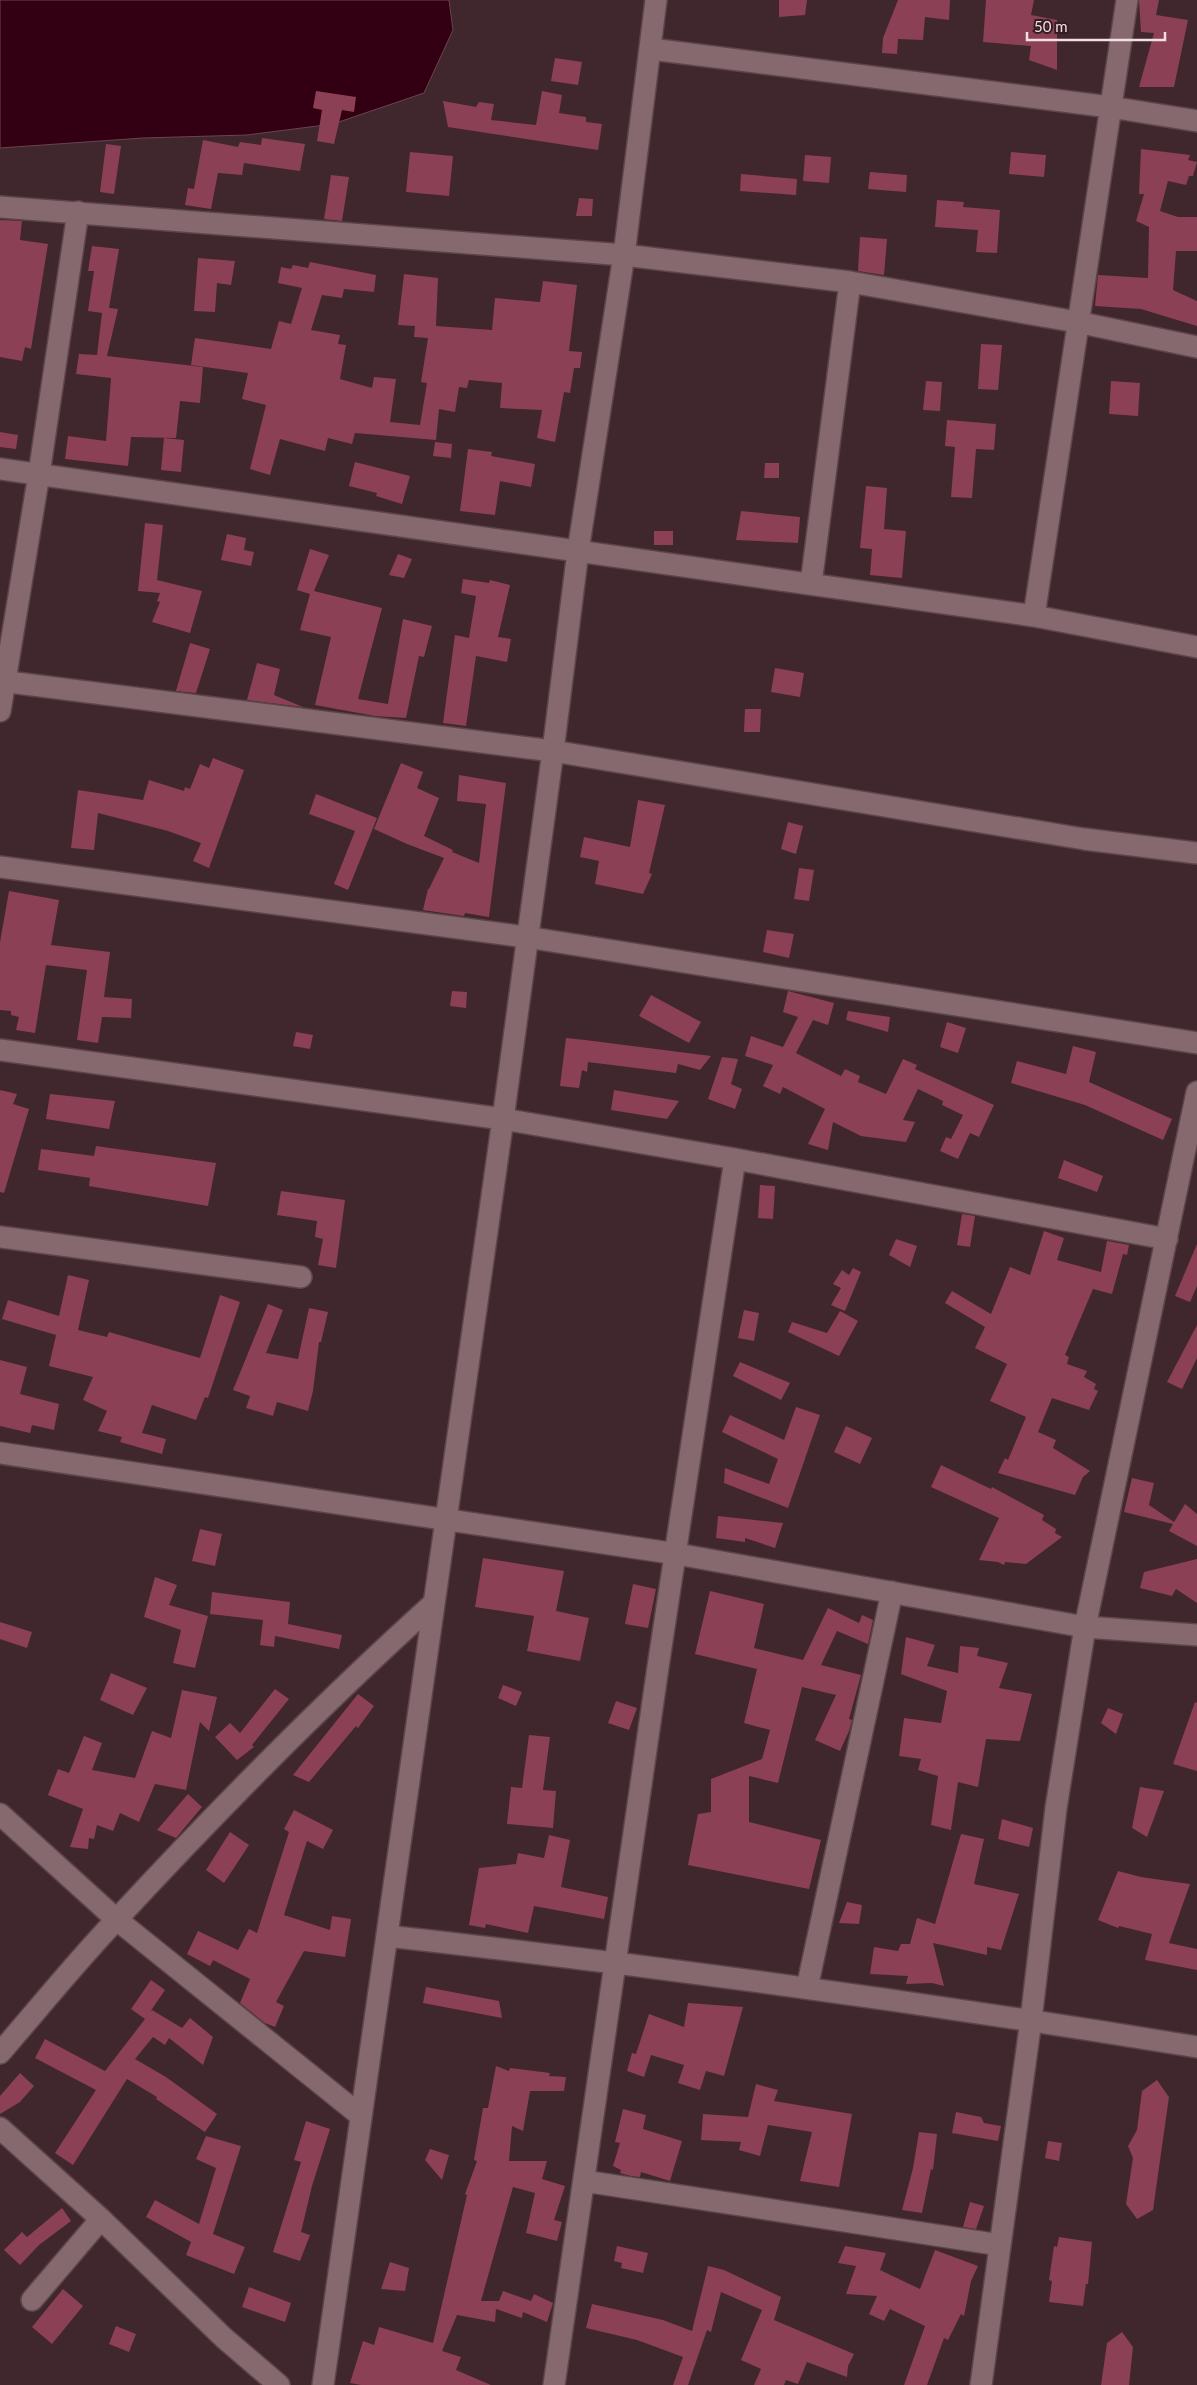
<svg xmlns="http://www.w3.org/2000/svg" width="1197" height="2385" font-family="Lato,sans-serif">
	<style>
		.water { fill: #330013; stroke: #6c4351 }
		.building { fill: #8b4055 }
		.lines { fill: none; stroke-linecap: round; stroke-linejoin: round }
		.street-casing { stroke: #5b454b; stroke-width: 24 }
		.street { stroke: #86686f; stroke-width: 21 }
	</style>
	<rect width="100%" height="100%" fill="#40262d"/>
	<path class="water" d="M0 0H449L453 30 424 93 333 124 247 135 143 138 0 148Z"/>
	<path class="building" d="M779 0H807L805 15 779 17Z
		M898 0H950L949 20 925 17 923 40 898 39 897 54 882 53 883 38Z
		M986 0H1034L1031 15 1057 20V70L1029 60 1031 46 983 42Z
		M1139 0H1159L1156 15 1188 20 1174 87H1139L1154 33 1141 32Z
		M555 58 582 62 578 85 551 81Z
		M316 91 356 97 354 112 342 110 334 144 317 141 322 110 313 108Z
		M542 91 562 95 559 113 586 117V122L602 124 598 150 448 127 443 101 476 107 479 102 494 104 491 120 536 125Z
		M262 138 305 144 300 171 244 163 242 175 218 173 211 209 185 205 188 188 194 189 203 140 238 147 240 142 261 145Z
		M106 144 121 146 114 194 100 192Z
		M1141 149 1190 155 1188 160 1197 162 1193 176H1189L1186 185 1168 181 1160 211 1178 217H1197V251H1176L1173 290 1197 301V326L1141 309 1095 306 1098 275 1148 278 1149 227 1136 221 1144 194H1139Z
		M410 152 453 156 449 196 406 192Z
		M1011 152 1046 155 1044 177 1009 174Z
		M805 155 831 157 829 183 803 181Z
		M870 172 907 175 906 192 868 189Z
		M741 174 797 179 796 195 740 191Z
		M331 175 349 177 342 221 324 219Z
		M579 198 593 199 592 216H576Z
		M937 200 964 202 963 207 1000 210 997 253 976 252 978 230 935 227Z
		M0 220 22 221 20 240 48 244 31 349 25 347 22 361 0 357Z
		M860 237 887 239 884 275 858 271Z
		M92 246 119 249 109 308 118 309 107 356 203 367 200 403 180 401 176 438 131 437 128 466 65 459 68 436 106 441 111 378 76 374 79 354 97 355 102 313 88 311 94 271H88Z
		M198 258 235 261 231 285 217 283 215 312 194 311Z
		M310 262 376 275 374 292 344 289 342 298 322 295 311 330 340 335 338 344 346 345 340 379 372 388 374 377 396 379 390 422 420 425 427 383 421 382 428 338 414 337 415 326 398 325 404 274 438 278 436 326 492 330 495 298 540 302 543 281 577 285 569 351 582 352 580 368H574L570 393 564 392 555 442 537 438 542 410 500 408 502 383 469 380 467 388 459 387 455 412 439 409 436 440 355 433 352 444 328 438 325 451 280 439 270 475 250 469 266 405 242 399 248 373 191 365 195 338 271 349 279 321 291 324 302 288 278 283 281 267 291 269 293 265 308 268Z
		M981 344 1002 345 998 390 978 389Z
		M926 381 942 382 940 411 923 410Z
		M1111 381 1140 383 1138 416 1109 414Z
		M947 420 996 424 994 450 976 449 972 498 951 497 955 447 945 446Z
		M0 432 18 435 16 449 0 447Z
		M164 438 184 440 181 472 161 470Z
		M435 442 452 444 451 458 433 456Z
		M468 449 492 452 491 456 535 464 531 487 500 481 495 515 460 511Z
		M355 462 410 476 402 504 376 496 377 493 349 486Z
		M765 463H779V478H764Z
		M866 486 887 488 884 529 906 531 902 578 870 575 872 549 860 548Z
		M741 511 800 517 798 543 736 540Z
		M145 523 163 525 157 580 202 591 190 633 152 622 160 602 157 601 160 593 138 591Z
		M654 531H673V545H654Z
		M227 534 246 538 244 550 254 552 251 566 221 560Z
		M310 549 329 555 314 591 382 608 358 699 388 704 403 619 432 626 424 657 419 656 406 718 375 716 315 705 331 637 300 630 310 594 297 590Z
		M398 554 412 559 404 578 389 575Z
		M463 579 489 583 490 580 510 585 498 637 511 639 507 662 476 656 466 726 443 723 455 635 469 638 476 596 461 593Z
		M190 643 210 649 196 693 176 691Z
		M257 663 280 669 274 695 303 707 247 700Z
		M775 668 804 673 800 697 771 692Z
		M745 709H761L760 732H744Z
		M213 758 244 770 209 868 193 861 201 843 168 831 98 813 94 850 71 848 78 790 143 800 149 780 184 791 185 787 190 789 200 764 209 768Z
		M401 763 423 772 417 788 439 798 424 836 453 850 452 852 479 863 486 804 457 801 459 775 506 783 489 917 465 913 464 916 423 910 428 889H429L444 858 407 844 374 829Z
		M316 794 377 818 348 890 334 884 355 831 309 814Z
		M638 800 665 805 649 873 652 874 643 894 595 884 599 861 580 857 584 837 630 847Z
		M788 822 803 826 796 854 781 849Z
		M799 868 814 870 809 901 794 899Z
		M9 891 59 900 51 945 110 952 104 997 132 999 131 1018 102 1017 98 1043 77 1040 87 970 46 965 35 1033 16 1030 19 1017 11 1015V1011L0 1010V942Z
		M767 930 794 934 789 958 763 952Z
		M452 991 467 992 466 1008 450 1006Z
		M788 991 834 1003 828 1025 813 1020 796 1053 841 1076 845 1069 860 1076 858 1082 886 1094 903 1059 917 1065 915 1069 994 1105 979 1137 970 1133 958 1159 940 1151 946 1137 951 1139 963 1115 942 1105 943 1101 918 1089 903 1120 915 1122 906 1142 861 1136 833 1122 828 1150 808 1144 825 1109 783 1087 780 1094 763 1086 773 1065 745 1056 751 1036 783 1047 798 1017 783 1012Z
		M651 995 701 1022 689 1043 639 1016Z
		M848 1011 890 1017 888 1032 846 1020Z
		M947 1022 966 1028 958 1053 940 1047Z
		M296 1032 313 1035 310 1049 293 1046Z
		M566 1038 585 1040 711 1056 700 1070 678 1064 676 1073 588 1062 587 1072 582 1070 579 1088 560 1086Z
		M1073 1046 1096 1052 1089 1082 1172 1119 1163 1140 1085 1105 1011 1083 1017 1061 1066 1074Z
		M722 1057 738 1059 731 1084 742 1089 735 1109 708 1099Z
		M0 1090 17 1094 13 1104 29 1109 4 1193 0 1192Z
		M614 1090 679 1101 667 1119 611 1110Z
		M50 1094 115 1101 109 1129 46 1119Z
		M96 1146 216 1163 208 1206 89 1186 90 1178 38 1170 41 1149 94 1156Z
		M1064 1160 1103 1176 1097 1192 1058 1178Z
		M760 1185 775 1186 773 1219 758 1218Z
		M281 1191 345 1200 336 1268 318 1265 323 1239 315 1237 317 1221 277 1215Z
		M962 1214 975 1216 970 1247 957 1245Z
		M1044 1231 1064 1238 1057 1260 1101 1272 1107 1241 1129 1245 1127 1255 1123 1254 1112 1294 1093 1289 1065 1355 1069 1357 1067 1364 1087 1371 1084 1377 1096 1384 1094 1389 1098 1391 1089 1410 1052 1398 1038 1432 1056 1440 1053 1448 1090 1471 1083 1477 1075 1495 998 1473 1005 1458 1008 1460 1026 1417 990 1401 1007 1364 975 1348 985 1327 945 1303 952 1291 991 1314 1010 1267 1030 1275Z
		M896 1239 917 1246 910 1267 889 1255Z
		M1197 1244V1286L1190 1302 1175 1296Z
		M853 1268 861 1272 845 1311 831 1305 841 1288 833 1284 842 1270 849 1275Z
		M68 1275 89 1280 78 1330 107 1337 109 1332 200 1358 220 1295 240 1302 208 1398 205 1397 196 1420 152 1405 142 1433 166 1439 162 1454 120 1442 122 1437 98 1431 107 1411 83 1400 93 1377 49 1366 56 1335 2 1319 8 1300 59 1316Z
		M268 1304 283 1310 266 1353 298 1359 309 1308 328 1312 321 1342H319L313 1391 308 1411 277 1402 273 1416 246 1408 250 1396 233 1390Z
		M744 1310 759 1313 754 1341 738 1338Z
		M840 1311 858 1321 839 1356 788 1332 792 1322 827 1333Z
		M1197 1325V1358L1182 1389 1167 1382Z
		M0 1360 27 1367 20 1394 59 1404 54 1430 32 1425 30 1433 0 1426Z
		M740 1362 790 1383 781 1400 733 1376Z
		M796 1407 820 1415 788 1508 724 1483 725 1468 769 1484 778 1459 722 1432 730 1415 784 1440Z
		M846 1426 872 1438 860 1464 834 1452Z
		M941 1465 991 1489 992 1487 1044 1515 1042 1520 1056 1529 1055 1533 1062 1537 1026 1564 1005 1562 1004 1565 998 1562 979 1560 999 1518 931 1487Z
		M1132 1478 1154 1483 1149 1505 1174 1522 1185 1504 1197 1514V1546L1169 1531 1173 1524 1124 1512Z
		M718 1516 783 1523 775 1548 745 1538V1542L716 1538Z
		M200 1529 222 1534 215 1566 192 1561Z
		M483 1558 564 1571 556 1611 589 1618 580 1661 527 1651 534 1616 475 1607Z
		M1197 1559V1603L1176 1589 1172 1596 1140 1588 1144 1572Z
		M155 1577 177 1585 169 1605 208 1616 195 1668 173 1663 181 1630 144 1617Z
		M633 1584 656 1589 648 1628 625 1624Z
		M710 1591 764 1604 754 1648 803 1660 828 1608 859 1623 862 1615 873 1620 868 1644 837 1631 821 1665 861 1675 849 1719 852 1720 849 1731 840 1751 815 1740 836 1695 802 1687 778 1783 749 1776V1822L821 1840 809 1889 688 1865 698 1814 711 1812V1779L762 1759 770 1730 744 1723 757 1669 695 1654Z
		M212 1592 290 1602 288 1624 342 1635 339 1649 275 1636 274 1647 260 1645 263 1620 210 1614Z
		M0 1622 32 1632 27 1648 0 1639Z
		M906 1637 935 1645 927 1666 958 1673 960 1646 979 1648 977 1656 1008 1663 999 1688 1032 1694 1020 1741 986 1739 978 1787 958 1782 951 1830 931 1825 938 1776 918 1770 921 1759 899 1756 904 1718 941 1723 947 1691 901 1674Z
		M111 1673 147 1688 133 1715 100 1700Z
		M503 1685 522 1692 516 1706 498 1698Z
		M275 1689 289 1699 252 1745 254 1747 237 1760 215 1737 230 1723 240 1733Z
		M182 1690 217 1697 209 1731 200 1722 186 1790 155 1784 139 1822 120 1813 113 1831 97 1825 94 1839 89 1838 88 1849 70 1847 83 1809 48 1795 58 1769 69 1773 84 1736 102 1743 92 1770 135 1778 152 1731 171 1738Z
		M358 1694 374 1706 358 1728 356 1726 309 1782 293 1775Z
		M616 1701 637 1708 629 1730 608 1723Z
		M1195 1702 1197 1703V1771L1173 1764Z
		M1108 1708 1123 1714 1116 1734 1101 1723Z
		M529 1735 550 1737 543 1790 556 1791 553 1828 507 1824 511 1787 522 1788Z
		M1140 1787 1164 1791 1147 1837 1132 1828Z
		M188 1794 202 1807 176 1838 157 1830Z
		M294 1810 333 1830 323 1849 307 1841 284 1915 330 1930 332 1916 351 1919 345 1957 304 1951 276 2002 284 2006 275 2027 265 2023 240 2003 250 1979 213 1960 210 1966 187 1954 198 1931 238 1950 249 1929 257 1933 289 1832 284 1829Z
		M1002 1819 1033 1828 1029 1847 998 1839Z
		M230 1832 249 1845 224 1883 206 1870Z
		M961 1834 984 1839 974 1884 1019 1894 1001 1950 987 1947V1955L933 1943 944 1986 932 1983 906 1984 908 1976 870 1974 874 1947 898 1951 901 1944H910L917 1918 935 1924Z
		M549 1835 570 1840 561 1887 608 1897 604 1919 534 1906 528 1933 486 1924 485 1928 469 1925 479 1868 516 1864 518 1853 544 1858Z
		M1118 1871 1141 1877 1190 1884 1169 1943 1197 1949V1970L1145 1960 1152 1934 1119 1926 1118 1928 1098 1920Z
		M847 1902 862 1905 859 1924 839 1923Z
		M151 1980 165 1990 150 2012 152 2010 182 2028 190 2018 213 2037 203 2065 169 2038 165 2045 153 2037 135 2059 166 2077 217 2114 205 2132 156 2099 157 2097 127 2079 73 2165 55 2153 96 2090 35 2058 45 2039 105 2071 145 2019 131 2009Z
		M426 1987 499 2001 502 2018 423 2003Z
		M688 2003 743 2007 724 2076 706 2071 700 2090 678 2083 684 2065 651 2055 644 2077 627 2071 632 2053 636 2054 649 2014 684 2027Z
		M496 2066 509 2071 510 2068 550 2073 549 2076 566 2077 564 2091H530L523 2131 512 2126 509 2161H547L542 2179 565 2186 554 2220 562 2222 557 2241 526 2233 535 2193 513 2187 481 2301H499L503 2291 531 2301 534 2294 553 2303 547 2322 523 2312 522 2318 496 2309 495 2322 457 2315 442 2351 461 2357 456 2370 491 2385H361L350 2383 363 2341 374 2345 379 2327 433 2343 467 2195 465 2194 477 2161 474 2160 483 2108H488Z
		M20 2073 34 2086 20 2102 0 2114V2096Z
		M1157 2080 1169 2097 1153 2210 1137 2219 1126 2204 1133 2158 1128 2146 1137 2130 1142 2091Z
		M756 2084 778 2090 774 2101 852 2114 839 2187 800 2181 812 2132 768 2125 760 2156 739 2150 741 2142 701 2140 703 2114 748 2117Z
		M623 2109 646 2115 643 2129 682 2141 670 2181 641 2172 640 2177 631 2176 620 2173 621 2170 613 2166 620 2143 615 2142Z
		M956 2112 981 2117 984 2123 1001 2126 998 2141 952 2133Z
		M306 2121 330 2129 312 2186 301 2232 310 2235 300 2261 273 2252 301 2162 294 2160Z
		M919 2132 937 2134 933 2170 931 2169 922 2213 902 2210 913 2168Z
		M206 2136 241 2146 213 2234 245 2247 234 2274 186 2255 191 2242 146 2217 155 2200 199 2224 216 2168 196 2159Z
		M1048 2141 1062 2143 1059 2161 1045 2158Z
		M430 2149 449 2155 442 2180 425 2160Z
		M970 2202 984 2206 976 2229 963 2227Z
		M62 2208 71 2221 39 2245 20 2265 4 2250 22 2232 27 2237Z
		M1059 2237 1092 2242 1088 2284H1086L1083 2306 1049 2302 1052 2281 1049 2280 1054 2246 1057 2247Z
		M617 2246 648 2253 643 2273 621 2268 622 2263 614 2261Z
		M845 2246 886 2253 880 2270 920 2289 935 2250 978 2266 971 2281 964 2316 961 2314 948 2340 944 2338 927 2385H904L925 2326 890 2309 884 2321 869 2314 877 2296 846 2294 856 2266 838 2263Z
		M390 2262 409 2268 405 2291 381 2289Z
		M708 2266 724 2270 781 2297 774 2320 854 2354 848 2366 847 2377 807 2362 798 2384 786 2380 784 2385H754L761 2369 741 2360 762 2310 721 2292 711 2332 707 2330 688 2385H673L683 2357 637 2340 586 2328 592 2304 663 2320 692 2331Z
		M249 2287 291 2303 285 2322 242 2307Z
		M63 2289 83 2306 52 2344 32 2327Z
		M116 2326 136 2334 129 2352 109 2344Z
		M1122 2332 1133 2347 1129 2385H1101L1107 2343Z"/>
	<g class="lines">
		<g class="street-casing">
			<path id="street" d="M651 49 1110 107 1197 121
				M0 207 624 255 850 282 1077 322 1197 347
				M0 469 1034 616 1197 647
				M811 584 850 282
				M1034 616 1127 0
				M0 681 553 751 1084 839 1197 853
				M0 711 39 474 78 212
				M0 867 526 937 1197 1043
				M0 1050 503 1119 735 1159 1167 1239
				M0 1237 301 1277
				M0 1453 677 1554 1085 1627 1197 1635
				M0 1814 116 1919 361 2116
				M387 1936C658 1966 928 2003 1197 2047
				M807 1988 892 1592
				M0 2053C39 2008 76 1962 117 1919 218 1810 323 1703 434 1603
				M0 2128 101 2219 224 2338 279 2385
				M584 2181 1000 2245
				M32 2300 101 2219
				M323 2385 503 1119 553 751 578 551 624 255 656 0
				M554 2385 658 1667 735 1159
				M981 2385 1031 2020 1056 1808 1085 1627 1197 1092"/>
		</g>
		<use href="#street" class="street"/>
	</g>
	<path d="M1027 32v8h138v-8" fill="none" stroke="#f1dfe3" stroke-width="2.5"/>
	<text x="1034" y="32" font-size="15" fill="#f1dfe3" stroke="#351d23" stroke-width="4" paint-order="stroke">50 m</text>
</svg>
